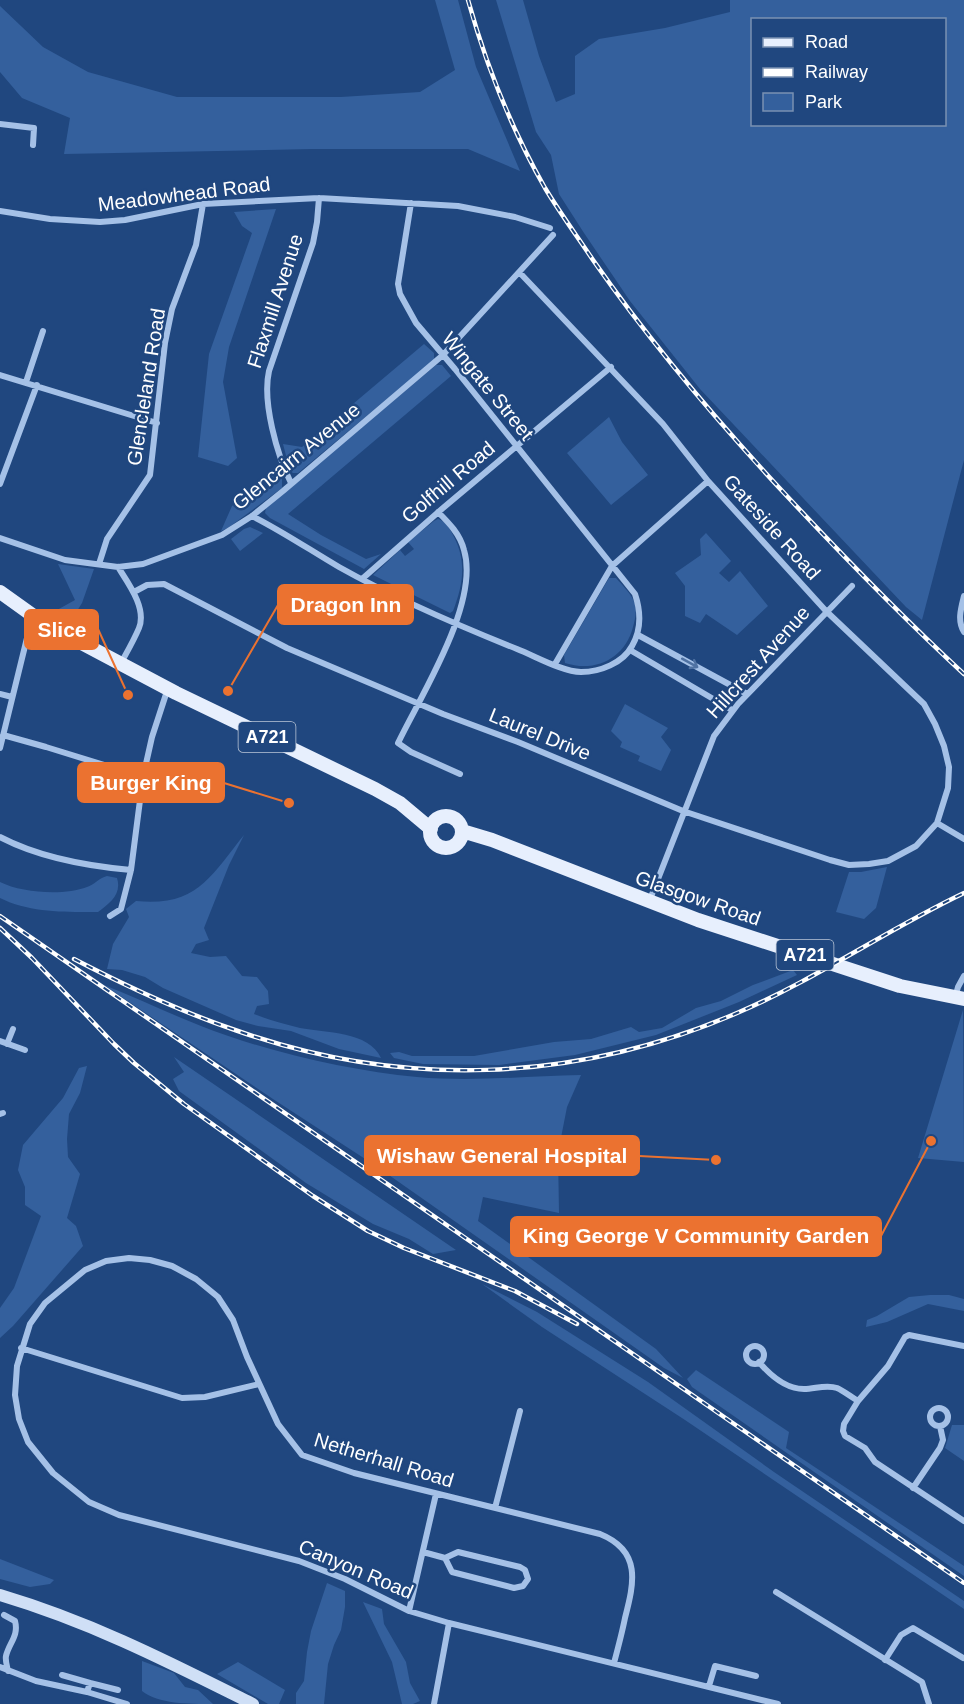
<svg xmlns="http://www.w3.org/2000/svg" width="964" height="1704" font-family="Arial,sans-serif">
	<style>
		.green { fill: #34609d; fill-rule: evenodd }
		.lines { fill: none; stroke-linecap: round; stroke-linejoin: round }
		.minor { stroke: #a5c1e7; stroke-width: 6 }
		.secondary { stroke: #cfdff6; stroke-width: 12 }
		.primary { stroke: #e7effd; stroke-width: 14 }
		.rail-casing { stroke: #fff; stroke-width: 4.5 }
		.rail { stroke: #20477f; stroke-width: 2; stroke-dasharray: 7; stroke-linecap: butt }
		.oneway { stroke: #4f72a3 }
		.labels { text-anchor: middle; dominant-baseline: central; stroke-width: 5; stroke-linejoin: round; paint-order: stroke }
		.shield { fill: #20477f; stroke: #bcc8d9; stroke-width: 1.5 }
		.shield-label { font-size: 18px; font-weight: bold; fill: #fff }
		.street-label { font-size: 20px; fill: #fff; stroke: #20477f }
		.leader { fill: none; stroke: #eb7230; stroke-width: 2 }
		.callout-dot { fill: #eb7230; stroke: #20477f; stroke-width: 2 }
		.callout { fill: #eb7230; stroke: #eb7230; stroke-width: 2 }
		.callout-label { font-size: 21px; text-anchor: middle; font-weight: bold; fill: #fff }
	</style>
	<rect width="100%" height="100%" fill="#20477f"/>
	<path class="green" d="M435 0H458L476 67 520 171 468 149H312L64 154 70 118 22 98 0 72V6L43 47 88 72 177 97H341L420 92 455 70Z
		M496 0H523L539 56 556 102 575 94V56L599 39 665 28 730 12V0H964V460L922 620 906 607 700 389 630 301 584 233 559 194 551 155 536 132ZM752 20H944V124H752Z
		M276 209 229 347 223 382 237 458 228 466 198 457 209 354 252 233 242 226 234 212Z
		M424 344 434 353V360L298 473H293L290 471 283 444 302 447Z
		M436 365H442L451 376 288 514 321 535 366 559 381 554 364 569 270 518 265 513 266 508Z
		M609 417 622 442 648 475 611 505 567 453Z
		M278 468 282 479V488L228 528 221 531 232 506Z
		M438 519C447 522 450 529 454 537 467 562 463 585 453 611L450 613 373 575 400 550 405 556 414 549 408 542 434 521Z
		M250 527 263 533 240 551 231 539 244 529Z
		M706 533 731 561 719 573 729 582 740 571 768 606 737 635 706 614 700 623 685 616V586L675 573 701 555 700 539Z
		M58 564 94 569 82 603 67 627 48 615 75 600Z
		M609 578H616C622 585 632 594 635 604 637 611 635 620 633 627 625 658 596 673 565 663L564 655Z
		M625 704 668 728 661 737 671 750 661 771 638 761 640 756 620 747 622 742 611 731Z
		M244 835 229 865 204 928 209 940 196 944 191 953 210 957 226 956 242 976 257 977 268 991 269 1004 257 1006 254 1014C269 1020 284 1024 300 1028 325 1033 369 1031 381 1058L339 1049 291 1031 258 1026 236 1020 163 988 145 977 122 970 107 969 113 944 129 917 126 909 136 901C197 907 210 877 244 835Z
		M887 867 876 908 864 919 836 912 849 872H861Z
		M107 876 117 878C122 894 110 903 98 912 65 912 30 913 0 898V882C22 893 64 896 87 887 94 885 99 878 107 876Z
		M793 970 797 975 739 1002 656 1035 575 1055 499 1065 423 1064 394 1058 390 1053 399 1052 412 1056H474L554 1042 591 1039 631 1027 639 1032 662 1028 696 1008 721 1001 753 985Z
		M104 985C137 998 168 1013 201 1026 264 1051 349 1071 417 1077 472 1082 526 1076 581 1075L567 1107 558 1153 559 1213 483 1197 478 1221 656 1349 683 1378 664 1368 376 1166 276 1101Z
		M963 1010 964 1162 918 1158Z
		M174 1057 456 1250 433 1254 409 1239 373 1224 306 1183 179 1091 173 1079 184 1072Z
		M87 1066 80 1093 69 1114 67 1139 68 1157 80 1174 67 1218 76 1226 83 1246 13 1326 0 1338V1308L14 1288 41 1216 25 1205V1187L18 1170 23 1145 63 1098 79 1068Z
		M482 1284 537 1312 648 1382 774 1472 964 1601V1609L685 1420 542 1327Z
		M930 1295H949L964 1299V1311L928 1304 887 1322 866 1327 867 1320 877 1316 909 1297Z
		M696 1370 789 1432 786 1448 964 1566V1576L692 1387 687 1379Z
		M952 1425H964V1461L945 1448Z
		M0 1559 54 1580 50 1584 30 1587 0 1579Z
		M327 1583 345 1591V1607L341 1630 334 1645 328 1664 324 1704H296V1693L304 1681 307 1652 311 1631Z
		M363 1602 382 1609 384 1624 406 1662 410 1683 420 1701 413 1704H402L392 1662Z
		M142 1661 174 1673 185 1687 198 1690 213 1704C189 1704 158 1704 142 1691Z
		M238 1662 285 1690 279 1704H268L217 1674Z"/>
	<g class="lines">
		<path class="minor" d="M0 124 34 128 33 145
			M0 211 50 219 100 222 125 220 203 204 319 198 458 206 515 217 550 228
			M0 375 157 423
			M26 382 43 331
			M291 483C277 455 262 402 269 371L313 243 317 222 319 198
			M0 484 37 385
			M438 512C449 523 460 534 464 550 480 603 421 695 398 743L411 752 460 774
			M252 516C282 531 310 550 339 567 396 599 457 625 517 649 535 656 563 672 581 672 600 672 623 663 632 646 642 629 641 612 635 594L455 369 416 323 400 294 398 284 411 203
			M0 538 65 560 118 567 143 564 222 535 252 516 283 491 443 355 553 235
			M99 564 107 539 150 475 165 343 172 309 196 245 203 204
			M118 567C128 583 147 608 139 628 134 640 127 652 121 663
			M362 579 443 508 611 367
			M134 592 147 585 164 584 287 648 443 714 518 742 683 811 830 860 849 865 869 864 888 861 916 846 937 823 948 788 949 767 944 746 935 724 924 704 826 611 708 481 663 424 520 273
			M964 596C961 608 957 621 964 632
			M638 635 747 694
			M630 650 732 710
			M555 664 612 566 708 481
			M0 694 12 697
			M3 735 46 747 143 777
			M0 748 27 638
			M937 823 964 839
			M0 837C40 858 86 866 131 870
			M649 902 714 736 738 704 852 586
			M110 916 121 909 131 870 143 777 152 737 168 688
			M955 998 958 987 964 976
			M0 1041 25 1050
			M7 1044 13 1029
			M0 1114 3 1113
			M746 1355a9 9 0 1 1 18 0a9 9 0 1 1-18 0Z
			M964 1346 909 1335 905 1337 888 1366 858 1401 844 1424 843 1431 845 1436 865 1448 875 1462 964 1521
			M21 1348 182 1398 205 1397 259 1384
			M759 1362C770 1375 786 1389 804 1389 815 1389 826 1384 837 1388 844 1391 851 1397 858 1401
			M930 1417a9 9 0 1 1 18 0a9 9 0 1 1-18 0Z
			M913 1488 940 1448 943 1440 940 1426
			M495 1508 520 1411
			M423 1552 445 1558 458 1552 520 1567 525 1570 528 1579 523 1586 514 1588 452 1572 445 1558
			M776 1592 922 1682 929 1704
			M409 1611 436 1494
			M4 1615 15 1621C19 1636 9 1643 6 1656 5 1660 7 1666 8 1671
			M885 1660 901 1635 913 1628 963 1658
			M614 1663C618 1648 622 1633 625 1618 634 1583 642 1551 600 1534L354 1473 302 1455 278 1424 247 1357 233 1320 218 1297 196 1279 172 1266 150 1260 129 1258 106 1261 85 1270 45 1303 30 1324 17 1366 15 1395 19 1419 28 1442 53 1473 89 1502 119 1515 299 1561 345 1579 409 1611 449 1623 778 1704
			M0 1667 36 1681 87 1692 127 1704
			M62 1675 90 1683 87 1692
			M90 1683 118 1690
			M709 1686 715 1666 756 1676
			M434 1704 449 1623"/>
		<path class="secondary" d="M0 1595C91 1622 169 1662 253 1704"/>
		<path class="primary" d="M0 592 42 622 176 693 375 789 400 803 431 829
			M430 832a16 16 0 1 1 32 0a16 16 0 1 1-32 0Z
			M462 831 492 840 698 920 900 986 964 999"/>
		<g class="rail-casing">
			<path id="rail" d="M468 0C486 65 512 130 545 188 560 213 577 236 593 260 651 343 716 420 785 494 843 556 902 617 964 674
				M0 916 964 1583
				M0 928 32 958 114 1044 134 1063 184 1104 313 1196 368 1231 404 1248 515 1291 577 1324
				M74 959C126 986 179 1011 235 1030 401 1089 575 1083 737 1013 815 980 886 930 964 893"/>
		</g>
		<use href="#rail" class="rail"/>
	</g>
	<defs><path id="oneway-shaft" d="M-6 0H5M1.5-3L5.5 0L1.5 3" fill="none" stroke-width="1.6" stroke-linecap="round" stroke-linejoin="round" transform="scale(1.5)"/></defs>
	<use class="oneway" href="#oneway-shaft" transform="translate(690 663) rotate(29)"/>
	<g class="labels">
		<g class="shield">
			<rect x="238.5" y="722" width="57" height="30" rx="4.5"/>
			<rect x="776.5" y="940" width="57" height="30" rx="4.5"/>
		</g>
		<g class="shield-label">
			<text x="267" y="737">A721</text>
			<text x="805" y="955">A721</text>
		</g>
		<g class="street-label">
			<text transform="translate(184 194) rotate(-7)">Meadowhead Road</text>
			<text transform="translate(275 301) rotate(-72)">Flaxmill Avenue</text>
			<text transform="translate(488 386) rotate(51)">Wingate Street</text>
			<text transform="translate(146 387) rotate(-81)">Glencleland Road</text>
			<text transform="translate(296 456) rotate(-39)">Glencairn Avenue</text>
			<text transform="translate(448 482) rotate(-40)">Golfhill Road</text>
			<text transform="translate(772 527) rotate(48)">Gateside Road</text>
			<text transform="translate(758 662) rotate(-48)">Hillcrest Avenue</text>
			<text transform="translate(540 734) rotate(22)">Laurel Drive</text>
			<text transform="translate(698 898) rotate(19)">Glasgow Road</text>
			<text transform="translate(384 1460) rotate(17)">Netherhall Road</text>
			<text transform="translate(356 1569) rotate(23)">Canyon Road</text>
		</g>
	</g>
	<path class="leader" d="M228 691L278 605M128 695L98 629M289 803L224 783M716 1160L639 1156M931 1141L881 1236"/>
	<g class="callout-dot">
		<circle cx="228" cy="691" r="6"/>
		<circle cx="128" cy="695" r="6"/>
		<circle cx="289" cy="803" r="6"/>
		<circle cx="716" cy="1160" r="6"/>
		<circle cx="931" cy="1141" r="6"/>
	</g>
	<g class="callout">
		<rect x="278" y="585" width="135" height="39" rx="6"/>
		<rect x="25" y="610" width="73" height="39" rx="6"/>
		<rect x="78" y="763" width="146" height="39" rx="6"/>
		<rect x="365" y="1136" width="274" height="39" rx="6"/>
		<rect x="511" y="1217" width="370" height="39" rx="6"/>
	</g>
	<g class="callout-label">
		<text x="346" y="612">Dragon Inn</text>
		<text x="62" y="637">Slice</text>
		<text x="151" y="790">Burger King</text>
		<text x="502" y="1163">Wishaw General Hospital</text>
		<text x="696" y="1243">King George V Community Garden</text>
	</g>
	<rect x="751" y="18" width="195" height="108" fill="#20477f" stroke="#7991b2" stroke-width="1.5"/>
	<rect x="763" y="38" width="30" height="9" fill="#e7effd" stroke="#7991b2" stroke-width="1.5"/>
	<text x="805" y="48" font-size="18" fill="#ffffff">Road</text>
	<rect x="763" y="68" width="30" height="9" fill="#ffffff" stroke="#7991b2" stroke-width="1.5"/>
	<text x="805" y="78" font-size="18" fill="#ffffff">Railway</text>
	<rect x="763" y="93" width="30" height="18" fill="#34609d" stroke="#7991b2" stroke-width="1.5"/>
	<text x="805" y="108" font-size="18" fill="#ffffff">Park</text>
</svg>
